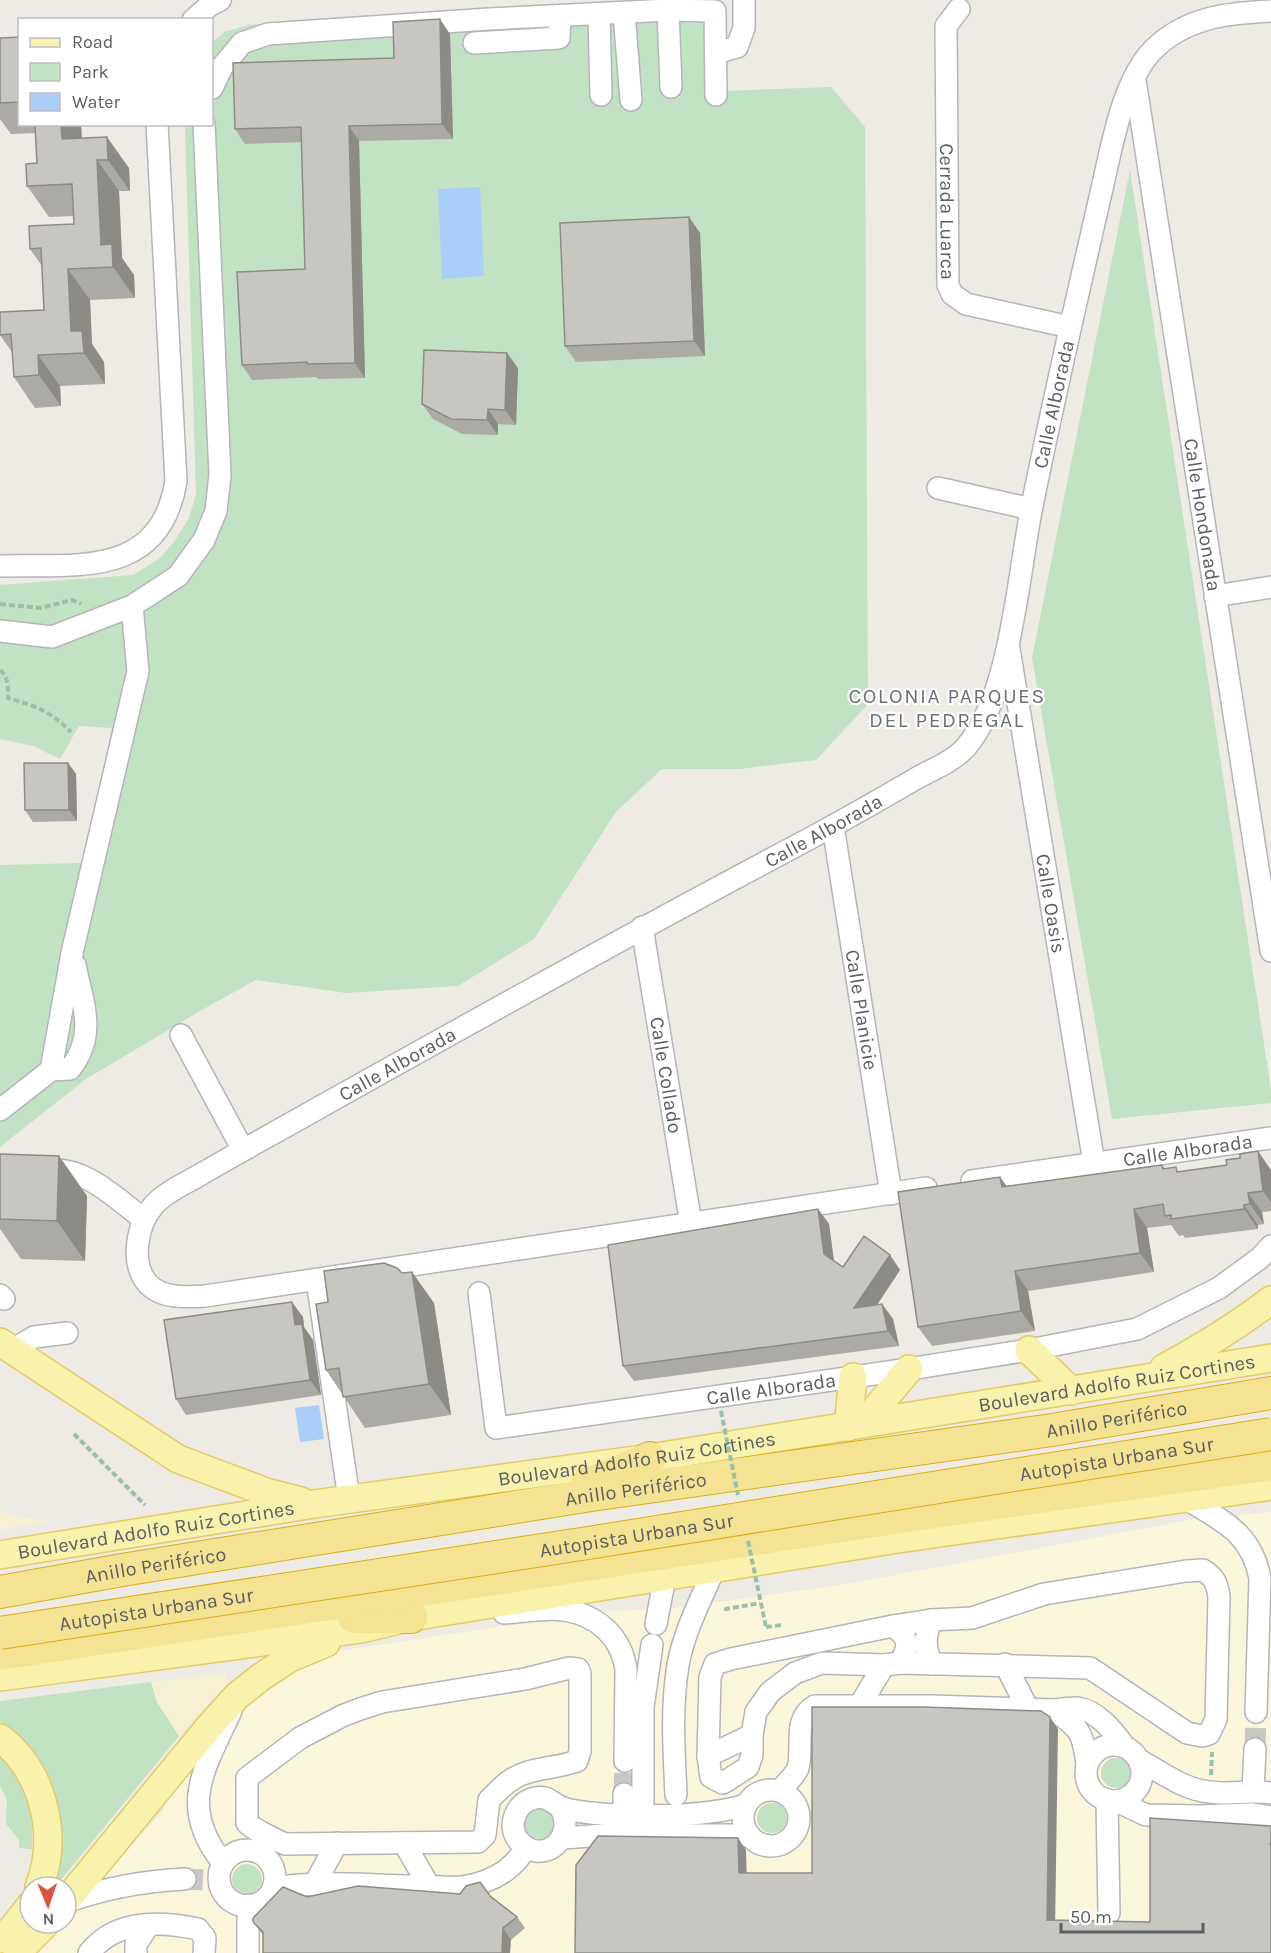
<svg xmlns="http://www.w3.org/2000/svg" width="1271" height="1953" font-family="Karla,sans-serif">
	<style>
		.commercial { fill: #fbf6da }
		.green { fill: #c2e2c4 }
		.sand { fill: #f7f1d4 }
		.water { fill: #a9cff8 }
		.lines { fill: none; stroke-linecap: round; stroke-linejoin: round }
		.minor-tunnel { stroke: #c8c8c3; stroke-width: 21; stroke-dasharray: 21 10; stroke-linecap: butt }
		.minor-casing { stroke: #b4b5b9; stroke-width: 24 }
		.major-casing { stroke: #e5cb64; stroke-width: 30 }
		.highway-casing { stroke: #ddae13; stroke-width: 34 }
		.path { stroke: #9ac0a8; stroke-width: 4; stroke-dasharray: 6 3; stroke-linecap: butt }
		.minor { stroke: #fff; stroke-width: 21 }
		.major { stroke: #f8f2ad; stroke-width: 27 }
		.highway { stroke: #f4e393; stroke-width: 32 }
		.highway-bridge-casing { stroke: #ddae13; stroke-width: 34; stroke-linecap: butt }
		.path-bridge { stroke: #9ac0a8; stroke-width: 4; stroke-dasharray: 6 3; stroke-linecap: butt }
		.highway-bridge { stroke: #f4e393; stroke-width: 32 }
		.wall { fill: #acaaa5 }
		.shaded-wall { fill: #8c8b86 }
		.building { fill: #c8c6c0; stroke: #8c8b86; stroke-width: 1.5 }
		.labels { text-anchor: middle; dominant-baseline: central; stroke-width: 4.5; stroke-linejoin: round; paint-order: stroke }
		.street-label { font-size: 20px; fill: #5b5e63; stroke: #fff }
		.neighbourhood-label { font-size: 21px; letter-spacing: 1.5px; fill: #6c7075; stroke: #fff }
	</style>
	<rect width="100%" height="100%" fill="#edebe3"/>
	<path class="commercial" d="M1271 1512V1953H33L91 1901 108 1870 163 1811 172 1784 201 1748 234 1730 252 1698 326 1653 596 1612 676 1608 847 1584 1195 1519Z"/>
	<path class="green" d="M677 0H719L725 91 831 87 865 127 868 704 816 760 739 769H662L616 812 534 939 458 986 346 993 256 980 200 1011 86 1079 0 1147V865L84 863 112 728 79 726 60 759 33 746 0 739V585L133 575 159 559 174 542 189 518 196 494 185 125 212 124V43L224 32 249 25Z
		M1130 170 1271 1090V1103L1112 1119 1032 658Z
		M151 1682 157 1702 179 1736 55 1887H46L22 1743 0 1721V1701Z
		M0 1755C26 1783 34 1812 32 1849L19 1848V1840L6 1824 7 1801 0 1785Z
		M1101 1773a15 15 0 1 1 30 0a15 15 0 1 1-30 0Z
		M757 1818a15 15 0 1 1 30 0a15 15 0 1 1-30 0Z
		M525 1824a15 15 0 1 1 30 0a15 15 0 1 1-30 0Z
		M232 1879a15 15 0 1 1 30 0a15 15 0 1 1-30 0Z"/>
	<path class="sand" d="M0 1511 13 1516 49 1521 0 1530Z
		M226 1673 228 1685 219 1692 179 1736 157 1702 151 1682Z"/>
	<path class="water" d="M480 187 484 276 442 279 438 189Z
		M319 1405 324 1439 300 1442 295 1408Z"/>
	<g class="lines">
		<path class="minor-tunnel" d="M1255 1749 1256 1712
			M624 1794 625 1761
			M185 1879 203 1880"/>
		<g class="minor-casing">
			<g id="minor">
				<path id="s1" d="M959 9 946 26 948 285 952 294 966 304 1070 327"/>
				<path d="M668 10 671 87"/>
				<path d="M624 13 631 100"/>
				<path d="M599 14 601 95"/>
				<path d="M193 20 210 5 220 0"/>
				<path d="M474 43 559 38 560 16"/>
				<path d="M716 53 737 47 744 28V0"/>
				<path id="s2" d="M1135 80 1271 951"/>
				<path d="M212 88 222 67 242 43 268 34 489 19 668 10 715 11 716 95"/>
				<path d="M938 488 1031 509"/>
				<path d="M0 566C77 564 160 579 176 481L157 124"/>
				<path d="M1215 596 1271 587"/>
				<path d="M0 631 52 637 132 606 178 576 204 540 216 511 220 475 204 124"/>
				<path id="s3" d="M1009 649 1094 1163"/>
				<path id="s4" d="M833 826 891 1194"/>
				<path id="s5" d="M642 927 691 1224"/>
				<path d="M181 1035 243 1150"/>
				<path d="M51 1070 70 1069C97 1035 83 1004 75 965"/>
				<path d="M0 1110 51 1070 72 953 138 671 132 606"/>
				<path d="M42 1171C81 1163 115 1197 143 1219"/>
				<path id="s6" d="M972 1181 1271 1138"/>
				<path id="s7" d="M926 1188 205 1296C186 1297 164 1299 149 1285 129 1264 137 1224 154 1205 166 1191 187 1183 203 1173 239 1152 276 1132 313 1111 477 1019 641 928 807 840 844 820 881 799 917 778 933 769 954 761 966 747 1011 695 1018 575 1032 506 1053 402 1077 297 1101 193 1111 151 1122 80 1154 49 1187 17 1228 13 1271 11"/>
				<path d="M317 1280 349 1499"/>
				<path id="s8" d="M479 1293 496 1428 909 1369 1029 1350 1137 1329 1219 1288 1260 1258 1271 1246"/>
				<path d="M0 1295 4 1299"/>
				<path d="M12 1350 34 1337 67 1333"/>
				<path d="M1185 1498C1222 1521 1251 1532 1260 1578L1256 1712"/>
				<path d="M1203 1570C1215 1578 1217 1583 1219 1597L1216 1719 1209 1734 1202 1736 1187 1733 1090 1668 900 1663 884 1665 822 1663 795 1673 770 1692 756 1712 752 1735V1755L748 1767 723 1783 711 1777 708 1756 710 1677 715 1664 731 1659 893 1626 931 1620 972 1618 1044 1594 1186 1571Z"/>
				<path d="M504 1613C522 1612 547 1607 564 1610 597 1615 621 1636 626 1669L625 1761"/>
				<path d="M931 1620C925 1637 924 1647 932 1664"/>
				<path d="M656 1624 665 1577"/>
				<path d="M893 1626C910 1639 910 1645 900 1663"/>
				<path d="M1005 1664 1028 1709"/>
				<path d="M569 1668 578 1669 580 1673V1751L577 1761C555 1769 530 1767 511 1780 503 1785 496 1793 489 1800L485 1835 478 1842 285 1844C276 1840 253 1829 247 1823V1778L300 1738 342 1716 360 1709 382 1702 525 1679Z"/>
				<path d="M860 1705 884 1665"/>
				<circle cx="1114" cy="1773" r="28"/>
				<path d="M708 1756 752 1735"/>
				<path d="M1139 1760C1161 1772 1184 1790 1210 1792 1230 1795 1251 1790 1271 1793"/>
				<path d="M1087 1764C1083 1733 1080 1727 1053 1710 1061 1709 1070 1708 1078 1708 1098 1711 1114 1732 1125 1747"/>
				<circle cx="771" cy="1818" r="28"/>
				<path d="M780 1791C785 1784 795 1776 798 1768 804 1746 792 1719 815 1706H931L1053 1710"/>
				<path d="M1253 1791 1255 1749"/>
				<path d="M676 1795C674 1751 671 1708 678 1665 684 1631 701 1600 714 1569"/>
				<path d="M1107 1800 1109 1913"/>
				<path d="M1116 1801 1146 1815 1199 1816 1253 1814 1271 1817"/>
				<path d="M561 1808C577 1841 540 1866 519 1841 506 1826 516 1802 535 1798 550 1795 552 1805 564 1808 572 1811 582 1812 591 1813 634 1818 705 1817 746 1805"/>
				<path d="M624 1814V1794"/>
				<path d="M643 1815V1707L652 1645"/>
				<path d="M563 1838 604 1835H749"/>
				<path d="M404 1843 429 1886"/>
				<circle cx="247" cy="1878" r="28"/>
				<path d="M223 1863C177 1806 205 1768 231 1711"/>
				<path d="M314 1885 337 1843"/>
				<path d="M273 1888C320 1880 373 1886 421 1886 434 1886 449 1888 462 1887 489 1883 513 1871 526 1847"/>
				<path d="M66 1902C105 1888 143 1881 185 1879"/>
				<path d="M89 1953C115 1919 160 1921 198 1929L205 1938 204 1953"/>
				<path d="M136 1953V1944L149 1925"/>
				<path d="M248 1953V1905"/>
			</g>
		</g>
		<g class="major-casing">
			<g id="major">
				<path d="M0 1342 178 1459 266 1492 301 1501"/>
				<path d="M1029 1350 1071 1391"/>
				<path d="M1164 1368C1201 1348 1237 1326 1271 1300"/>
				<path d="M863 1424 909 1369"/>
				<path d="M848 1427 853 1377"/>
				<path id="s9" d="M0 1555 314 1504 650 1458 1271 1358"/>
				<path d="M0 1677 361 1629 411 1617 898 1539 1271 1486"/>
				<path d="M0 1738C44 1772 59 1836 39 1887"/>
				<path d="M66 1901 209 1727 237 1696 261 1677 290 1658 326 1643"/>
				<path d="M0 1939 13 1928 30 1906"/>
				<path d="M17 1953 46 1923"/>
			</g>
		</g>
		<g class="highway-casing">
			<g id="highway">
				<path d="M587 1483 599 1480 650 1458"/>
				<path id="s10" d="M0 1592 122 1570 591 1495 1052 1430 1271 1393"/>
				<path d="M354 1617H411"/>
				<path d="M0 1654 921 1514 1271 1464"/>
			</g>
		</g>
		<path class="path" d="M0 604 41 608 72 600 81 604
			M0 670C9 678 8 687 8 698 35 706 51 711 71 732
			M74 1434 145 1505
			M726 1611V1609L760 1603
			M766 1627 782 1625
			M1211 1775 1212 1752"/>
		<use href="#minor" class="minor"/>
		<use href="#major" class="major"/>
		<use href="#highway" class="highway"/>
		<g class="highway-bridge-casing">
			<g id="highway-bridge">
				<path id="s11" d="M0 1633 588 1543 1271 1434"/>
			</g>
		</g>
		<path class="path-bridge" d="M721 1411 738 1495
			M748 1541 766 1627"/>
		<use href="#highway-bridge" class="highway-bridge"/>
	</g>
	<path class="wall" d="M450 34 453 139 359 141 365 378 318 379 316 377 252 380 242 365 305 269 302 142 245 144 235 129Z
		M20 37V124H81L82 138 129 168 130 191H119L121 234 122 258 134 275 135 298 90 300 92 344 104 362 105 384 60 386 61 406 35 408 14 377 12 352 0 335 44 310 42 266 30 249 74 224V216L49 217 27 186 37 163 36 133 11 134 0 119V38Z
		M689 217 700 233 705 356 576 362 565 346Z
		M518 368 516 425 498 424V435L462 434 433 419 422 404Z
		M68 763 76 774 77 821 33 822 25 810Z
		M0 1154 59 1156 87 1196 85 1261 21 1259 0 1229Z
		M1162 1165 1165 1169 1180 1172 1271 1170V1211L1262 1212 1264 1224 1258 1225V1229L1185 1238 1183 1235 1179 1236 1171 1225 1147 1228 1154 1272 1028 1291 1035 1331 932 1346 918 1327 1007 1187Z
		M818 1209 829 1224 834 1261 843 1267 890 1255 900 1270 877 1305 882 1304 893 1319 899 1346 634 1381 623 1366Z
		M402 1273 434 1303 451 1415 365 1428 326 1370 328 1302Z
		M303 1317 304 1327 313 1340 321 1395 186 1415 176 1399Z
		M490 1896 517 1917 525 1928 511 1940 263 1935 253 1922 307 1897Z"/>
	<path class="shaded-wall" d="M440 19 450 34 453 139 442 124Z
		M61 124H81L83 170 62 139Z
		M349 126 359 141 365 378 355 363Z
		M107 137 129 168 130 191 108 160Z
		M97 160 119 191 122 258 134 275 135 298 113 267 101 245Z
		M689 217 700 233 705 356 694 341Z
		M68 269 90 300 92 344 104 362 105 384 84 353 71 331Z
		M507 353 518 368 516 425 505 410Z
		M38 355 60 386 61 406 39 375Z
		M488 409 498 424V435L487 420Z
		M68 763 76 774 77 821 69 810Z
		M1258 1151 1271 1170V1202L1263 1191Z
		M59 1156 87 1196 85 1261 57 1221Z
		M1000 1177 1014 1196 1002 1187Z
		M1248 1193 1262 1212 1264 1224 1250 1204Z
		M1244 1205 1258 1225V1229L1244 1209Z
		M818 1209 829 1224 835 1269 824 1254Z
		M1134 1209 1147 1228 1154 1272 1140 1253Z
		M890 1255 900 1270 865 1323 854 1308Z
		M1015 1271 1028 1291 1035 1331 1021 1311Z
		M412 1272 434 1303 451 1415 429 1384Z
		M292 1302 303 1317 304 1327 313 1340 321 1395 310 1380 295 1325Z
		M882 1304 893 1319 899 1346 888 1331Z
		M1050 1717 1058 1729 1055 1932 1047 1920Z
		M738 1838 746 1850 747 1885 739 1873Z
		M503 1928 511 1940 510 1953H502Z"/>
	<path class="building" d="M440 19 442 124 349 126 355 363 307 364V362L242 365 237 272 305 269 301 127 235 129 233 63 394 58 393 22Z
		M20 37V102L0 103V38Z
		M35 124H61L62 139 107 137 108 160H97L99 203 101 245 112 244 113 267 68 269 71 331H82L84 353 38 355 39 375 14 377 11 334 0 335V312L44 310 41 248 30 249 29 226 74 224 72 184 27 186 26 164 37 163Z
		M689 217 694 341 565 346 560 223Z
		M424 350 507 353 505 410 488 409 487 420 451 419 422 404Z
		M24 763H68L69 810H25Z
		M1258 1151 1263 1191 1248 1193 1250 1204 1244 1205V1209L1171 1219V1215L1165 1216 1163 1204 1134 1209 1140 1253 1015 1271 1021 1311 918 1327 898 1192 1000 1177 1002 1187 1162 1165 1163 1169 1176 1167 1177 1172 1227 1165 1226 1160 1240 1158V1154Z
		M0 1154 59 1156 57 1221 0 1219Z
		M818 1209 824 1254 843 1267 864 1236 890 1255 854 1308 882 1304 888 1331 623 1366 608 1245Z
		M384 1263 397 1268 402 1273 412 1272 429 1384 343 1397 339 1368 326 1370 316 1304 328 1302 324 1271Z
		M292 1302 295 1325 302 1324 310 1380 176 1399 164 1320Z
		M812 1707H923L1041 1711 1050 1717 1047 1920 1150 1922V1818L1271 1826V1842L1270 1844 1271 1845V1953H575L576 1865 598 1836 738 1838 739 1873H812Z
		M480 1882 490 1896 517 1917 503 1928 502 1953H263V1932L253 1922V1918L283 1887 307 1897 358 1886 460 1894 466 1886Z"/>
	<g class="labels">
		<g class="street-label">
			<text stroke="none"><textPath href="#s1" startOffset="207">Cerrada Luarca</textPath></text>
			<text stroke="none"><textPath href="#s7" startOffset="2164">Calle Alborada</textPath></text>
			<text stroke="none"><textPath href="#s2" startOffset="440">Calle Hondonada</textPath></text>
			<text stroke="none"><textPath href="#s7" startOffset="1642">Calle Alborada</textPath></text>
			<text stroke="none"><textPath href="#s3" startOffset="258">Calle Oasis</textPath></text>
			<text stroke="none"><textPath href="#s4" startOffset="186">Calle Planicie</textPath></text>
			<text stroke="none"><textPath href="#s7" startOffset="1156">Calle Alborada</textPath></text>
			<text stroke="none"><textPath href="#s5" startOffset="150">Calle Collado</textPath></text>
			<text stroke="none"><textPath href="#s6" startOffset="218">Calle Alborada</textPath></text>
			<text stroke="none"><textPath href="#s9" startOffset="1130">Boulevard Adolfo Ruiz Cortines</textPath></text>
			<text stroke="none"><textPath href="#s8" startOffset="414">Calle Alborada</textPath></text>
			<text stroke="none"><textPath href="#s10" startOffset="1130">Anillo Periférico</textPath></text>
			<text stroke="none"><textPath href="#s9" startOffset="644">Boulevard Adolfo Ruiz Cortines</textPath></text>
			<text stroke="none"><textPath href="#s11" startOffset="1130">Autopista Urbana Sur</textPath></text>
			<text stroke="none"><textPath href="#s10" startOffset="644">Anillo Periférico</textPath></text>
			<text stroke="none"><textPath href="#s9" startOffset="158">Boulevard Adolfo Ruiz Cortines</textPath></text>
			<text stroke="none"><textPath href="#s11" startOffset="644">Autopista Urbana Sur</textPath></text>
			<text stroke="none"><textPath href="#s10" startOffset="158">Anillo Periférico</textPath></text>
			<text stroke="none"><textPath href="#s11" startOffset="158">Autopista Urbana Sur</textPath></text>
		</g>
		<g class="neighbourhood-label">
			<text x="947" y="696">COLONIA PARQUES<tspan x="947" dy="24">DEL PEDREGAL</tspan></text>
		</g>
	</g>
	<rect x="18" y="18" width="195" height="108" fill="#ffffff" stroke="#bdbfc1" stroke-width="1.5"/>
	<rect x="30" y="38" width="30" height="9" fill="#f8f2ad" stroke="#bdbfc1" stroke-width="1.5"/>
	<text x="72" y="48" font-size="18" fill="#5b5e63">Road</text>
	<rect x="30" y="63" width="30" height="18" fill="#c2e2c4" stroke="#bdbfc1" stroke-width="1.5"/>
	<text x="72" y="78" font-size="18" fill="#5b5e63">Park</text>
	<rect x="30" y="93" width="30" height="18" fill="#a9cff8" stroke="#bdbfc1" stroke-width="1.5"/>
	<text x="72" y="108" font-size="18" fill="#5b5e63">Water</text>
	<g transform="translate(48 1905) rotate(178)"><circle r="28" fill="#ffffff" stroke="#bdbfc1" stroke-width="1.5"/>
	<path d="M0-4.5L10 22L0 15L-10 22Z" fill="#da553c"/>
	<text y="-9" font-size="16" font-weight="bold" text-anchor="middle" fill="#5b5e63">N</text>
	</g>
	<path d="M1061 1923v9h142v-9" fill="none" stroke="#5b5e63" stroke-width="3"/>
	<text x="1070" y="1923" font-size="18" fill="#5b5e63" stroke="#ffffff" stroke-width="4.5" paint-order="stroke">50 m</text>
</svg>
